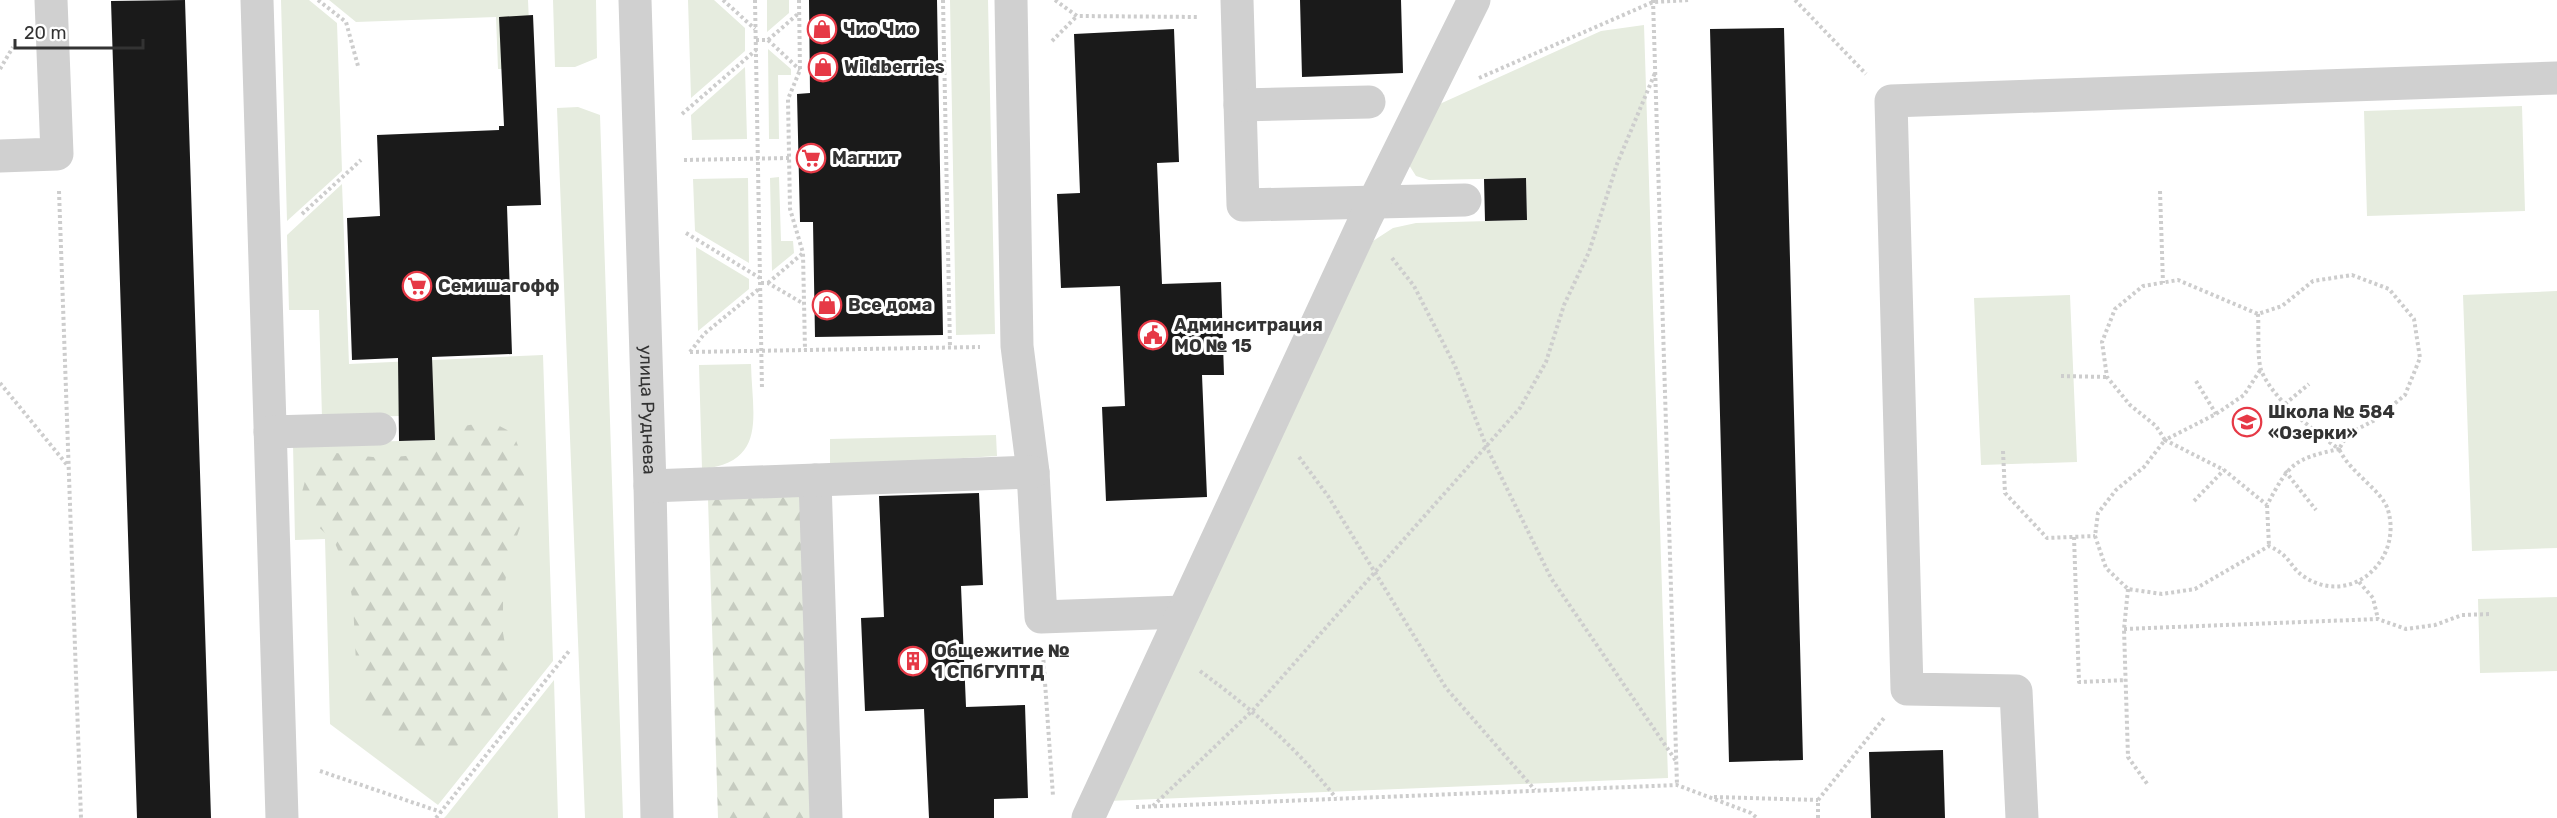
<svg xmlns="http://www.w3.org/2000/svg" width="2557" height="818" font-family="Rubik,sans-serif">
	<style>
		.green { fill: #e6ecdf }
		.forest { fill: url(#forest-firs) }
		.building { fill: #1a1a1a }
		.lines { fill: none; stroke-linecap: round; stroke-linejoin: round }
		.path { stroke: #cdcdcd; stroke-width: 4; stroke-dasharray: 3 3; stroke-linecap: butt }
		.minor { stroke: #d0d0d0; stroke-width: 33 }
		.labels { text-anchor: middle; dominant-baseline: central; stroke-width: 6; stroke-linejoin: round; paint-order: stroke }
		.poi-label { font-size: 18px; font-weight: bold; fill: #333; stroke: #fff; text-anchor: start }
		.street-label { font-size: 18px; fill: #333; stroke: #fff }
	</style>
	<defs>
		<pattern id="forest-firs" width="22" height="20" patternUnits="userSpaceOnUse" patternTransform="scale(1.5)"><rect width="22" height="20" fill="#e6ecdf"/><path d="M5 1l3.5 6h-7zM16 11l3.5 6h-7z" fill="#c6cbc0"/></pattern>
	</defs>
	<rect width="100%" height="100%" fill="#fff"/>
	<path class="green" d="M281 0H309L337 23 342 171 287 221Z
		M329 0H528L531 68 498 69 496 17 356 22Z
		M553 0H596L597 58 575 67H555Z
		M688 0H714L745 28V51L691 98Z
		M767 0H789V13L767 32Z
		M950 0H988L995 334 956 335Z
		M1644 25 1668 778 1108 801 1373 241 1393 228 1416 223 1527 220 1526 178 1429 180 1416 176 1409 165 1433 107 1601 31Z
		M768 49 791 69V75H778L779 139H769Z
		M745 67 747 139 692 140 691 115Z
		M2522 106 2525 211 2367 216 2364 111Z
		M578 107 600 115 623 818H585L557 108Z
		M779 177 781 241H793L794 253 772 271 770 178Z
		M748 178 749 263 695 231 693 179Z
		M342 184 349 364 543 355 553 661 438 805 330 724 325 539 295 540 293 444 435 440 399 416 322 418 319 310H289L287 235Z
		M696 247 749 279V289L698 331Z
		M2557 291V548L2472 551 2463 295Z
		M2070 295 2077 462 1981 465 1974 298Z
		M751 364C752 415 768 462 702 469L699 365Z
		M996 435 997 456 830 466V439Z
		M2557 597V671L2480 673 2478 599Z
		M554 680 558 818H444L446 816Z"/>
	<path class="forest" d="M490 421 513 433 524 461V516L508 562 503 598V633L509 666 507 701 485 730 455 747 416 748 386 730 364 700 356 663 353 602 347 571 334 541 312 521 302 492 310 463 336 453 382 458 417 455 442 447 459 427Z
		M806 496 816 818H718L708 499Z"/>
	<path class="building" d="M185 0 211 818H137L111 1Z
		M809 0H937L943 335 815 337 813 222H800L797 94 810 93Z
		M1300 0H1401L1403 73 1302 77Z
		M533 15 541 205 507 206 512 354 432 357 435 440 399 441 398 358 352 360 347 218 380 216 377 135 499 130V126H504L499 17Z
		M1784 28 1803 760 1729 762 1710 29Z
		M1174 29 1179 162 1157 163 1162 284 1221 282 1224 375H1202L1207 497 1106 501 1102 407 1125 406 1120 286 1061 288 1057 194 1080 193 1074 34Z
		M1526 178 1527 220 1485 221 1484 179Z
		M979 493 983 585 961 586 966 707 1025 705 1028 798 994 799V818H929L924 709 865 711 861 618 884 617 879 496Z
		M1943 750 1945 818H1871L1869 752Z"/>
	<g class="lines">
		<path class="path" d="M318 0 346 22 358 66
			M723 0 755 29
			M755 0 762 390
			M799 0 800 70 788 99 790 209 803 253 805 350
			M943 0 950 348
			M1055 0 1077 16 1198 17
			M1653 0 1677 785
			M1795 0 1866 74
			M756 40H768L800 70
			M768 40 799 13
			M1052 41 1077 16
			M0 69 13 47
			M1479 78 1653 2 1690 0
			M682 114 756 50
			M684 160 789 158
			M59 191 81 818
			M2160 191 2163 283
			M302 214 361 160
			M686 233 760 278
			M1392 258 1414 286 1455 366 1487 448 1551 578 1676 761
			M2352 275 2389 289 2414 319 2420 358 2405 395 2375 420 2348 434 2339 449C2350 473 2382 490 2388 510 2403 561 2350 608 2303 576 2289 566 2291 556 2269 546L2195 589 2162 594 2128 589 2106 568 2095 536 2098 513 2116 490 2144 467 2165 440 2156 426 2130 405 2107 377 2102 342 2115 309 2143 286 2178 280 2258 314 2282 306 2313 281Z
			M761 283H768L804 304
			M768 283 803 253
			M2258 314C2259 328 2257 357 2261 370 2273 400 2314 431 2339 449 2293 459 2289 464 2267 505L2224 470 2165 440 2216 414 2244 395 2261 369
			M690 352 980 347
			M690 352 704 334 760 288
			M2061 376 2107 377
			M2196 381 2216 414
			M0 383 68 466
			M2285 404 2309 384
			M2003 451 2005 493 2047 538 2095 536
			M1299 457 1328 496 1446 688 1535 790
			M2285 471 2316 510
			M2194 501 2224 470
			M2267 505 2269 546
			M2074 537 2079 682 2126 680
			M2359 582 2373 598 2378 619
			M2128 589 2124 629 2128 757 2148 785
			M2124 629 2378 619 2406 629 2435 625 2462 615 2491 614
			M1043 654 1053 796
			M1200 671C1254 711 1294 745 1336 798
			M320 771 441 812
			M1714 797 1818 800
			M1153 806 1253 710 1520 408 1546 362 1564 305 1589 252 1617 164 1655 73
			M1136 807 1677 785 1751 813 1757 818
			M436 818 569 651
			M1818 818V800L1884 718"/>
		<g class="minor">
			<path d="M257 0 282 818"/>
			<path id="s1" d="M635 0 650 486 657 818"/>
			<path d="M1011 0 1017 346 1033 472 1041 617 1183 612"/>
			<path d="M1237 0 1243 205 1465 200"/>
			<path d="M1240 105 1369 102"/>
			<path d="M0 156 57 154 51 0"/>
			<path d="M270 432 380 429"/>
			<path d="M815 480 826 818"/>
			<path d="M650 486 1033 472"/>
			<path d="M1088 818 1364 222 1474 0"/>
			<path d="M2022 818 2016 691 1907 689 1891 101 2557 78"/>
		</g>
	</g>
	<defs>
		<g id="shop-ring" transform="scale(1.5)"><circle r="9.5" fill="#fff" stroke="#e63946" stroke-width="1.5"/><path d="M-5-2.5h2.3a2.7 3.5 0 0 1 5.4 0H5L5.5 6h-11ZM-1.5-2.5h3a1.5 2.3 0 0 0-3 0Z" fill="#e63946"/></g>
		<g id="supermarket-ring" transform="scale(1.5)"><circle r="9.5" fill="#fff" stroke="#e63946" stroke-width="1.5"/><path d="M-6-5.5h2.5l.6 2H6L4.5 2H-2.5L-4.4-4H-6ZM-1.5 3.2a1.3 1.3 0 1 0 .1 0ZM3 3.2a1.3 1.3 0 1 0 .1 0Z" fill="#e63946"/></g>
		<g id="civic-ring" transform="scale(1.5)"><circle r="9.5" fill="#fff" stroke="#e63946" stroke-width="1.5"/><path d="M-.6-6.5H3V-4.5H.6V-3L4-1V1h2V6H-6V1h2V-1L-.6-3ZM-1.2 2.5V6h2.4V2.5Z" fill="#e63946"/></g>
		<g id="school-ring" transform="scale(1.5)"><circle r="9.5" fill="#fff" stroke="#e63946" stroke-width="1.5"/><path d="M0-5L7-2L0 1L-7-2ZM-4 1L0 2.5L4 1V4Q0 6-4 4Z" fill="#e63946"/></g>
		<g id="building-ring" transform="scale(1.5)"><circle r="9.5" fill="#fff" stroke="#e63946" stroke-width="1.5"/><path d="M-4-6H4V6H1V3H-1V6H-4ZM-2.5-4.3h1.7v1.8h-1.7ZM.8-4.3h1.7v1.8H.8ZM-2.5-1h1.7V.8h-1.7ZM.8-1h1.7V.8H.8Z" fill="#e63946"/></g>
	</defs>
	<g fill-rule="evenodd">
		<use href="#shop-ring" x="822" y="29"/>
		<use href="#shop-ring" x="823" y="67"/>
		<use href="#supermarket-ring" x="811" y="158"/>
		<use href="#supermarket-ring" x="417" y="286"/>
		<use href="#shop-ring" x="827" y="305"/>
		<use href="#civic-ring" x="1153" y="335"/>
		<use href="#school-ring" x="2247" y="422"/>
		<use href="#building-ring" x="913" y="661"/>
	</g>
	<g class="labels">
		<g class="poi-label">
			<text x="843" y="29">Чио Чио</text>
			<text x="844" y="67">Wildberries</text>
			<text x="832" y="158">Магнит</text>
			<text x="438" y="286">Семишагофф</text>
			<text x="848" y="305">Все дома</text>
			<text x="1174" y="325">Админситрация<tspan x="1174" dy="21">МО № 15</tspan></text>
			<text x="2268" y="412">Школа № 584<tspan x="2268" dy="21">«Озерки»</tspan></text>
			<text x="934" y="651">Общежитие №<tspan x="934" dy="21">1 СПбГУПТД</tspan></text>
		</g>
		<g class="street-label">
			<text stroke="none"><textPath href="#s1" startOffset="410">улица Руднева</textPath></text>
		</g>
	</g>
	<path d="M15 39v9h128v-9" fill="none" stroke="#333333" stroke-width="3"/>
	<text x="24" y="39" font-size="18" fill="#333333" stroke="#ffffff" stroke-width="4.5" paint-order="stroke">20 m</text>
</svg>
